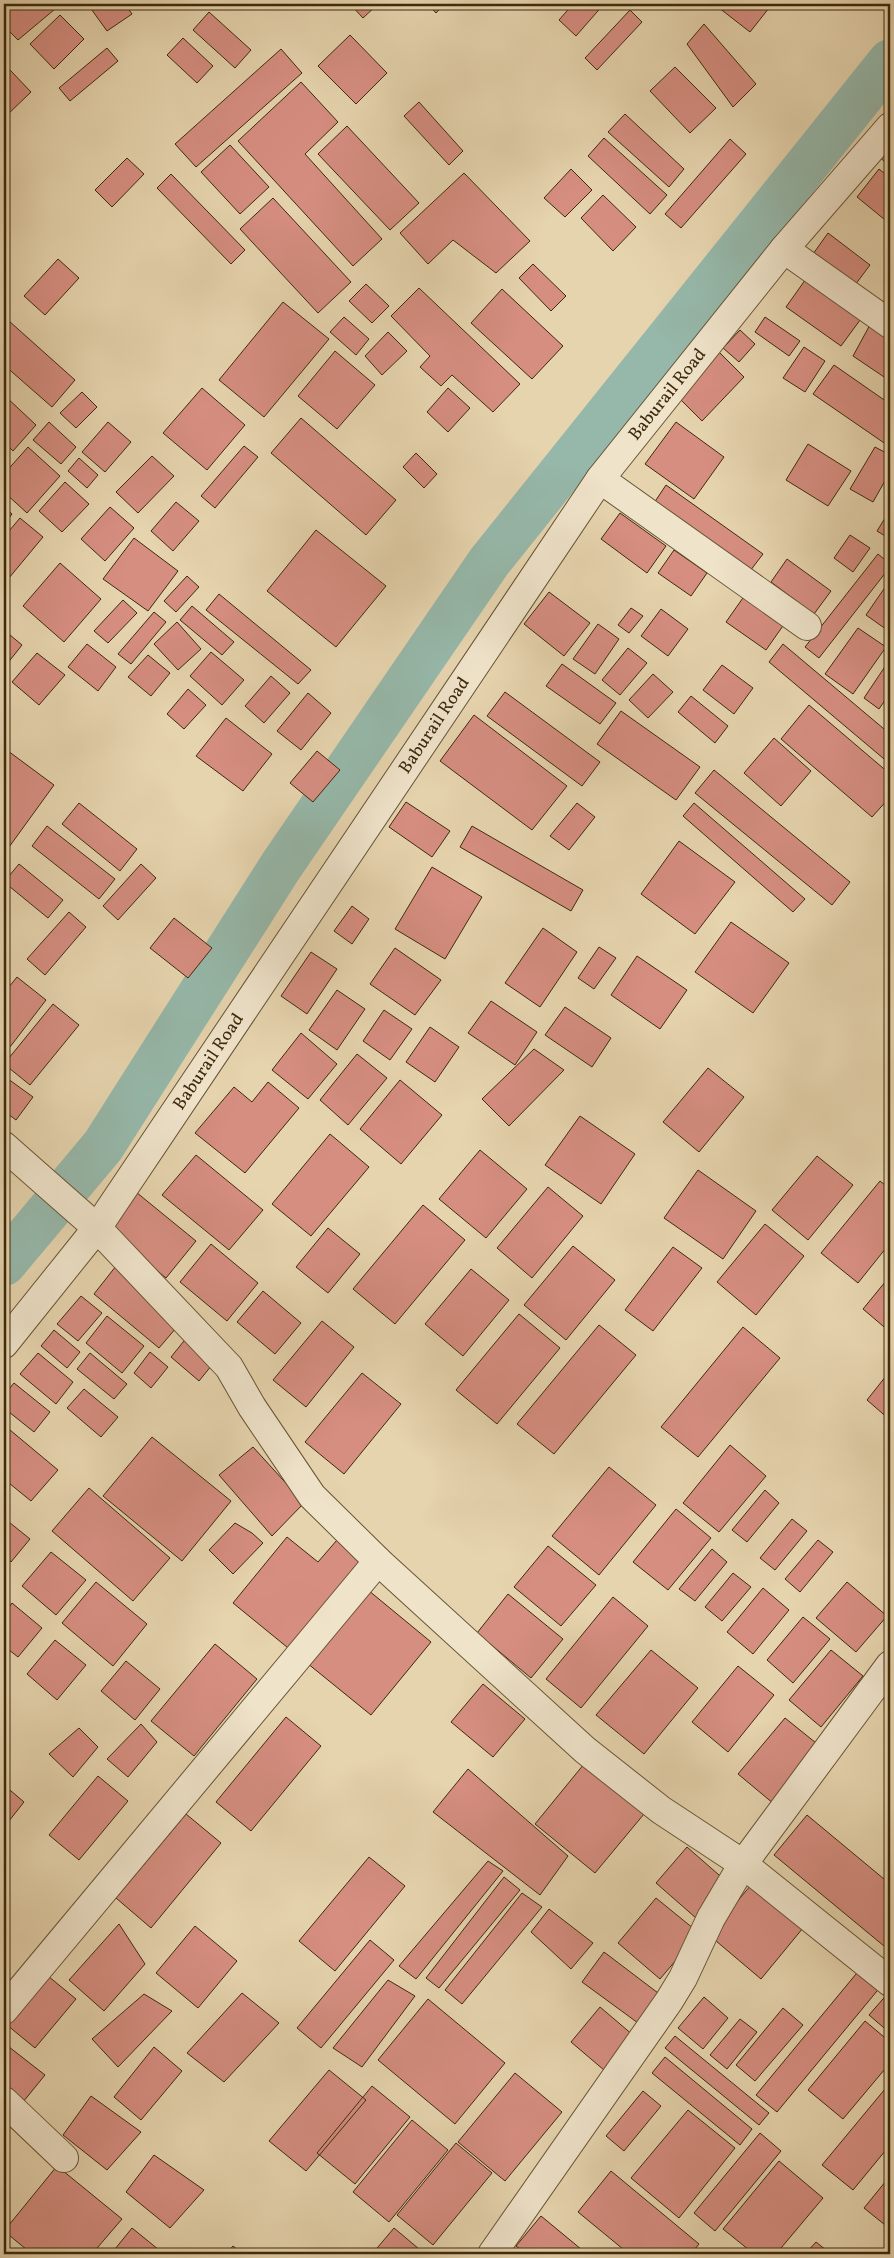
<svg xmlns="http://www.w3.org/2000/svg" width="894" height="2258" font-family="Vollkorn,serif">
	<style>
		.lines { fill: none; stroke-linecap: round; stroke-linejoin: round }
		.canal { stroke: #96b8aa; stroke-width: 44 }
		.building { fill: #d68e81; stroke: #3d2a0c }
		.street-casing { stroke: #675434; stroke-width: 30 }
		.street { stroke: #efe3ca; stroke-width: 28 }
		.labels { text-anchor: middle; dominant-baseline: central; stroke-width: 4; stroke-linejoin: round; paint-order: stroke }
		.street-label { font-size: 18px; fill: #3d2a0c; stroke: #efe3ca }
	</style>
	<rect width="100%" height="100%" fill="#e6d4ae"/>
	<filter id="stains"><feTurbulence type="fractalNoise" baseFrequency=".004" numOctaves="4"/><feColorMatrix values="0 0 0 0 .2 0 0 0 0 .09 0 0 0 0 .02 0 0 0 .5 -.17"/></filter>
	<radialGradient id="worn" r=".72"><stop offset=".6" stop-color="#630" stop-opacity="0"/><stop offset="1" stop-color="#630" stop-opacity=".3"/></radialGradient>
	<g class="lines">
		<path class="canal" d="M4 1264 103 1146 281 866 489 562 890 61"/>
	</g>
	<path class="building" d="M4 4H61L18 40 4 26Z
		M91 4H125L132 14 107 31 89 6Z
		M350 4H378L363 18Z
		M428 4H443L444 5 436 13Z
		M573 4H604L576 36 559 20Z
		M714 4H764L769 8 750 32Z
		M630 10 642 22 597 70 585 58Z
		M209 12 251 50 235 68 193 30Z
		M60 15 84 39 54 69 30 44Z
		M704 24 756 84 733 107 687 44Z
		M350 35 387 73 356 104 318 66Z
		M183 38 213 66 197 83 167 55Z
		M107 48 118 61 70 101 59 88Z
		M281 49 302 73 196 167 175 144Z
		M675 67 716 108 690 133 650 91Z
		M10 70 31 92 4 118V76Z
		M301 82 338 122 305 154 382 239 353 266 238 141Z
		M419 102 463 151 449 165 404 116Z
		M625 114 684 169 669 187 608 132Z
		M347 126 419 203 390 230 318 154Z
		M604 138 667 195 650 214 588 156Z
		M730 139 746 154 681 228 665 214Z
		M890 141V166L878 156Z
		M230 145 269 187 240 214 201 172Z
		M127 158 144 174 112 207 95 190Z
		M571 169 592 190 565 217 544 198Z
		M879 169 890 178V224L857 197Z
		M464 173 530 241 496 273 453 240 428 264 400 233Z
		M171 174 245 250 231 264 157 188Z
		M603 195 636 227 613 251 581 218Z
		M273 198 351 282 318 313 240 229Z
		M828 233 870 265 855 285 813 254Z
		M58 259 79 278 45 315 24 296Z
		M533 264 566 296 551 311 519 278Z
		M808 276 863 316 841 346 786 307Z
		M366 284 389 306 372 323 349 301Z
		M419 288 520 384 493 412 452 375 441 386 420 367 430 356 391 316Z
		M502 289 563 346 532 379 471 323Z
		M283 302 329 339 264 417 219 380Z
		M344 317 369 339 356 355 330 332Z
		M765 317 800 341 789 356 755 332Z
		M9 321 75 380 52 407 4 365V326Z
		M871 323 890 336V381L853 356Z
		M740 330 755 344 739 362 723 348Z
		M388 332 407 351 382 375 365 356Z
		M804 347 825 361 805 392 783 378Z
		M717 350 744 377 702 421 675 394Z
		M335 351 375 385 337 429 298 396Z
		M834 365 890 404V447L813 394Z
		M202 388 245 425 207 470 163 433Z
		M448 388 470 408 448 432 427 412Z
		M82 392 97 407 76 428 60 413Z
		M4 395 36 425 13 451 4 442Z
		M301 418 396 500 366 535 271 453Z
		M49 422 76 447 61 464 33 440Z
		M108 422 131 442 105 472 82 452Z
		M676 422 724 457 694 499 645 464Z
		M808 444 851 471 828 506 786 480Z
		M244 446 258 457 215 508 201 496Z
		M28 447 60 476 27 513 4 492V474Z
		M875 447 890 455V472L873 502 850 489Z
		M416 453 437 474 424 488 403 467Z
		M152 456 174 476 138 513 116 492Z
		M79 458 98 475 87 488 68 471Z
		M65 482 89 504 62 532 39 511Z
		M666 485 763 554 750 571 654 503Z
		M176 502 199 521 173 551 151 531Z
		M4 507 12 514 4 525Z
		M110 507 134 528 105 561 81 539Z
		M890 510V539L877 531Z
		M620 513 666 546 647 573 601 539Z
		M20 518 43 537 4 584V537Z
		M316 530 386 586 336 647 267 591Z
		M850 535 870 548 853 572 834 558Z
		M134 538 178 571 148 611 103 579Z
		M674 550 707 573 691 596 658 573Z
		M878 554 890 564V567L819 658 805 647Z
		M787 559 831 591 814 614 771 582Z
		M60 563 101 599 64 642 23 606Z
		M187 576 199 587 176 612 164 601Z
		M890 580V632L866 615Z
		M549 592 590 623 564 656 524 624Z
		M219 594 311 670 298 684 206 610Z
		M745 595 785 623 766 650 726 622Z
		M123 600 137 613 108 643 94 631Z
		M192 606 234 642 222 655 180 620Z
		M631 608 643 616 629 633 618 625Z
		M661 609 688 629 668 656 641 636Z
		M154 612 166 622 131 664 118 654Z
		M177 622 201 649 178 670 154 644Z
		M598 624 619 639 595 674 573 659Z
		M858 628 886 647 853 694 825 674Z
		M4 630 22 645 7 664 4 661Z
		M87 644 116 667 98 691 68 667Z
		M783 644 890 734V764L769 662Z
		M628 648 647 663 620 695 602 680Z
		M211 652 244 680 222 705 190 676Z
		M37 653 65 675 39 705 12 682Z
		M148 655 170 673 151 696 128 677Z
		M890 659V693L879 709 864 698Z
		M562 664 616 703 600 724 546 686Z
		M722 665 753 688 734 714 703 690Z
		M653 674 673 692 648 718 629 700Z
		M271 676 290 693 264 723 245 706Z
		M188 689 206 705 184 729 167 714Z
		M505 692 600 762 582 786 487 716Z
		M308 693 331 713 301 750 277 731Z
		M691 696 728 726 715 743 678 712Z
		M809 705 890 774V797L872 817 781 739Z
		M621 711 700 767 676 800 597 744Z
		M474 715 567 786 532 830 440 761Z
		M226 718 272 754 243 791 196 756Z
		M774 738 811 771 781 806 744 773Z
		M4 748 54 785 4 854Z
		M317 751 340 770 313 802 290 783Z
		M714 770 850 882 832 905 695 793Z
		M406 802 450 831 432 857 389 827Z
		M79 803 137 849 120 871 62 824Z
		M577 803 595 817 569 850 550 836Z
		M694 803 805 899 793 912 683 816Z
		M47 826 115 879 99 899 32 846Z
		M472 826 583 890 571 911 460 847Z
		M679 841 735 882 695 934 641 894Z
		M19 864 63 900 48 918 4 882Z
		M141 864 156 878 118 920 103 906Z
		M432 867 482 897 445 959 395 929Z
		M352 906 369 919 352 944 334 931Z
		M69 912 86 927 45 975 27 959Z
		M174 918 212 948 188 978 150 948Z
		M731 922 789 963 753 1013 695 972Z
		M543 928 577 952 540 1007 505 983Z
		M599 947 616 958 594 989 578 978Z
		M395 948 441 980 415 1015 370 984Z
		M311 952 337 969 307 1014 281 996Z
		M637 956 687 990 660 1029 611 995Z
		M17 977 46 1000 10 1047 4 1042V993Z
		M337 990 365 1009 337 1050 309 1030Z
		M491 1001 537 1032 515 1065 468 1033Z
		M53 1004 79 1025 30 1085 4 1064Z
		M565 1007 611 1038 592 1067 545 1035Z
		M384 1010 412 1029 390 1060 363 1041Z
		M430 1027 459 1047 435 1082 406 1062Z
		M301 1033 337 1064 308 1099 272 1070Z
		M534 1049 564 1070 509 1126 482 1099Z
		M357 1054 387 1078 348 1125 320 1100Z
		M708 1068 744 1097 699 1152 663 1122Z
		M4 1076 33 1097 16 1120 4 1111Z
		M400 1080 442 1115 401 1164 360 1129Z
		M268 1082 299 1108 245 1173 195 1133 234 1087 252 1102Z
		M580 1116 635 1154 601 1204 545 1165Z
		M330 1134 369 1167 311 1236 272 1204Z
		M480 1150 527 1189 486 1238 439 1199Z
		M196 1155 263 1210 229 1250 162 1195Z
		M817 1156 853 1185 808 1240 772 1210Z
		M698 1170 756 1211 723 1259 664 1218Z
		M880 1181 890 1189V1243L858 1283 821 1253Z
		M548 1187 583 1216 532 1278 497 1248Z
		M136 1192 196 1241 166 1278 106 1228Z
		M423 1205 465 1240 395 1324 353 1289Z
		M765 1224 804 1256 756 1315 717 1282Z
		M328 1228 360 1254 328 1293 296 1267Z
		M211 1244 258 1283 227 1321 180 1282Z
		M573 1246 615 1280 566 1340 524 1305Z
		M673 1247 702 1268 653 1331 625 1310Z
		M116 1266 182 1321 159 1348 94 1294Z
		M471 1269 509 1300 463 1356 425 1324Z
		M890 1276V1332L863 1309Z
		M263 1291 301 1323 275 1354 237 1322Z
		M81 1296 102 1313 78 1341 57 1324Z
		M519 1314 560 1348 497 1424 456 1390Z
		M107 1316 144 1346 122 1373 86 1343Z
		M322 1321 354 1347 306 1407 273 1380Z
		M599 1325 636 1355 554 1454 517 1424Z
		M743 1327 780 1358 698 1457 661 1427Z
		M54 1330 80 1352 67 1368 41 1346Z
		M188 1336 216 1360 199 1381 171 1357Z
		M150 1352 168 1367 151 1388 134 1373Z
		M38 1353 73 1382 56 1404 20 1374Z
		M90 1353 127 1384 114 1399 77 1369Z
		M890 1371V1420L867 1400Z
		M362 1373 401 1404 344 1474 305 1442Z
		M14 1383 50 1412 34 1432 4 1408V1395Z
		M84 1389 118 1417 101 1437 67 1408Z
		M4 1425 58 1470 31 1501 4 1479Z
		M152 1437 231 1501 182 1561 103 1496Z
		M730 1445 766 1476 719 1532 683 1503Z
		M253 1447 304 1503 272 1536 219 1475Z
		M609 1467 656 1505 599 1575 552 1536Z
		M89 1488 170 1558 133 1601 52 1531Z
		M765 1490 779 1503 747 1542 732 1530Z
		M676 1509 711 1538 668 1590 633 1562Z
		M4 1518 30 1539 11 1562 4 1555Z
		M792 1519 807 1531 775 1570 760 1558Z
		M235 1523 252 1533 263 1543 233 1574 209 1550Z
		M287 1537 318 1562 337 1540 366 1564 293 1652 233 1603Z
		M818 1540 833 1552 800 1592 785 1579Z
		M548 1546 596 1585 561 1626 514 1587Z
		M712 1549 727 1562 695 1601 679 1589Z
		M51 1552 86 1580 56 1615 22 1586Z
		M733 1573 751 1587 722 1621 705 1607Z
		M96 1582 147 1624 113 1666 62 1623Z
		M847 1582 887 1616 856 1652 816 1618Z
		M763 1588 789 1610 753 1654 727 1632Z
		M368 1590 431 1642 371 1715 307 1663Z
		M508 1594 563 1639 531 1678 477 1633Z
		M613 1597 648 1626 581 1708 546 1679Z
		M12 1603 42 1628 18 1657 4 1646V1614Z
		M803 1617 830 1639 793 1683 767 1660Z
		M55 1640 86 1665 57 1700 27 1674Z
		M215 1644 257 1679 194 1756 151 1721Z
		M651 1650 698 1688 644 1754 596 1715Z
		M831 1650 863 1676 821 1727 789 1700Z
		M126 1661 160 1689 135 1720 101 1691Z
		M738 1666 774 1695 728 1752 692 1722Z
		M483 1684 525 1719 493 1757 451 1722Z
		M286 1717 321 1746 251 1831 216 1802Z
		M785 1718 821 1747 774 1804 738 1774Z
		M141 1724 157 1742 128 1777 107 1759Z
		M79 1728 98 1747 73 1777 49 1754Z
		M584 1764 644 1814 595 1873 535 1824Z
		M468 1769 568 1856 540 1895 433 1812Z
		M98 1776 128 1801 79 1860 49 1835Z
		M4 1785 24 1802 5 1826 4 1825Z
		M186 1814 221 1843 151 1928 116 1898Z
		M807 1815 890 1884V1951L774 1855Z
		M687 1847 727 1882 696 1918 656 1883Z
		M369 1857 405 1886 335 1971 299 1941Z
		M488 1861 503 1871 416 1979 399 1966Z
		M504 1877 520 1890 439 1988 426 1978Z
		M751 1885 803 1928 761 1979 709 1935Z
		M522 1893 542 1907 462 2004 445 1990Z
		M656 1898 699 1933 660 1979 618 1943Z
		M549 1909 593 1943 571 1969 531 1932Z
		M119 1924 145 1964 104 2011 69 1980Z
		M195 1926 237 1961 198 2008 156 1973Z
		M370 1940 394 1960 321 2048 297 2028Z
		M604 1952 662 1996 638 2023 582 1982Z
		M861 1968 882 1985 777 2112 756 2095Z
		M48 1976 76 1999 35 2048 7 2025Z
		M388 1980 415 1996 362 2067 333 2048Z
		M889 1992 890 1993V2033L869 2015Z
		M242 1993 279 2023 224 2082 187 2053Z
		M144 1994 172 2011 118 2067 92 2039Z
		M704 1997 728 2018 703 2049 678 2028Z
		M428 1999 505 2063 455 2124 378 2060Z
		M600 2007 640 2041 611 2076 571 2042Z
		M783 2008 803 2025 755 2081 736 2065Z
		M740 2019 757 2032 727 2069 710 2055Z
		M865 2021 890 2042V2063L843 2119 808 2090Z
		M675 2036 769 2113 759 2125 665 2048Z
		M4 2043 45 2075 23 2102 4 2086Z
		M154 2047 182 2071 141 2120 114 2097Z
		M665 2057 752 2129 740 2145 652 2073Z
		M329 2070 366 2100 306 2171 269 2141Z
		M515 2073 562 2112 505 2181 458 2142Z
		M890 2083V2145L853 2190 822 2165Z
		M372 2086 410 2117 355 2184 317 2153Z
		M643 2091 661 2106 624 2151 606 2136Z
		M91 2096 141 2132 107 2170 63 2135Z
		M688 2110 735 2148 679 2218 631 2178Z
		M412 2120 448 2150 389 2222 353 2192Z
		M760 2133 781 2151 715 2231 694 2213Z
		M456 2143 492 2173 433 2245 397 2215Z
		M154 2155 204 2190 170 2228 126 2192Z
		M779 2161 823 2198 776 2254H754L723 2229Z
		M57 2166 122 2219 92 2254H32L4 2231Z
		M611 2171 699 2244 691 2254H629L578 2212Z
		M890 2176V2229L864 2208Z
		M541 2216 587 2254H526L516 2246Z
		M132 2228 164 2254H111Z
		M394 2228 425 2254H372Z
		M816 2242 831 2254H805Z
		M233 2246 243 2254H226Z"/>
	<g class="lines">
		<g class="street-casing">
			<g id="street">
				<path d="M784 249 890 324"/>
				<path d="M600 479 807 626"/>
				<path d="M4 1146 97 1228 229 1367 252 1407 312 1496 378 1561 585 1750 661 1810 743 1864 890 1982"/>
				<path id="s1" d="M4 1344 97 1228 600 479 784 249 890 127"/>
				<path d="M4 2010 378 1561"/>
				<path d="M4 2101 64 2158"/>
				<path d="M492 2254 669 2001 683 1978 711 1918 743 1864 890 1665"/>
			</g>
		</g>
		<use href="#street" class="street"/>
	</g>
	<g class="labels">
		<g class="street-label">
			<text stroke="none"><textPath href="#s1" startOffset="1159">Baburail Road</textPath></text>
			<text stroke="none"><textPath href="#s1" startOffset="754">Baburail Road</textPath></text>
			<text stroke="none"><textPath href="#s1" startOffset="349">Baburail Road</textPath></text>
		</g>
	</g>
	<rect width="894" height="2258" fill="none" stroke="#e6d4ae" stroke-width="20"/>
	<rect x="5" y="5" width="884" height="2248" fill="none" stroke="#3d2a0c" stroke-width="2.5"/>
	<rect x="10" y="10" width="874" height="2238" fill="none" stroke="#3d2a0c"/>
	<rect width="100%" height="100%" filter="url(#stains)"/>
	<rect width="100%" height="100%" fill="url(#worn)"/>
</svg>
